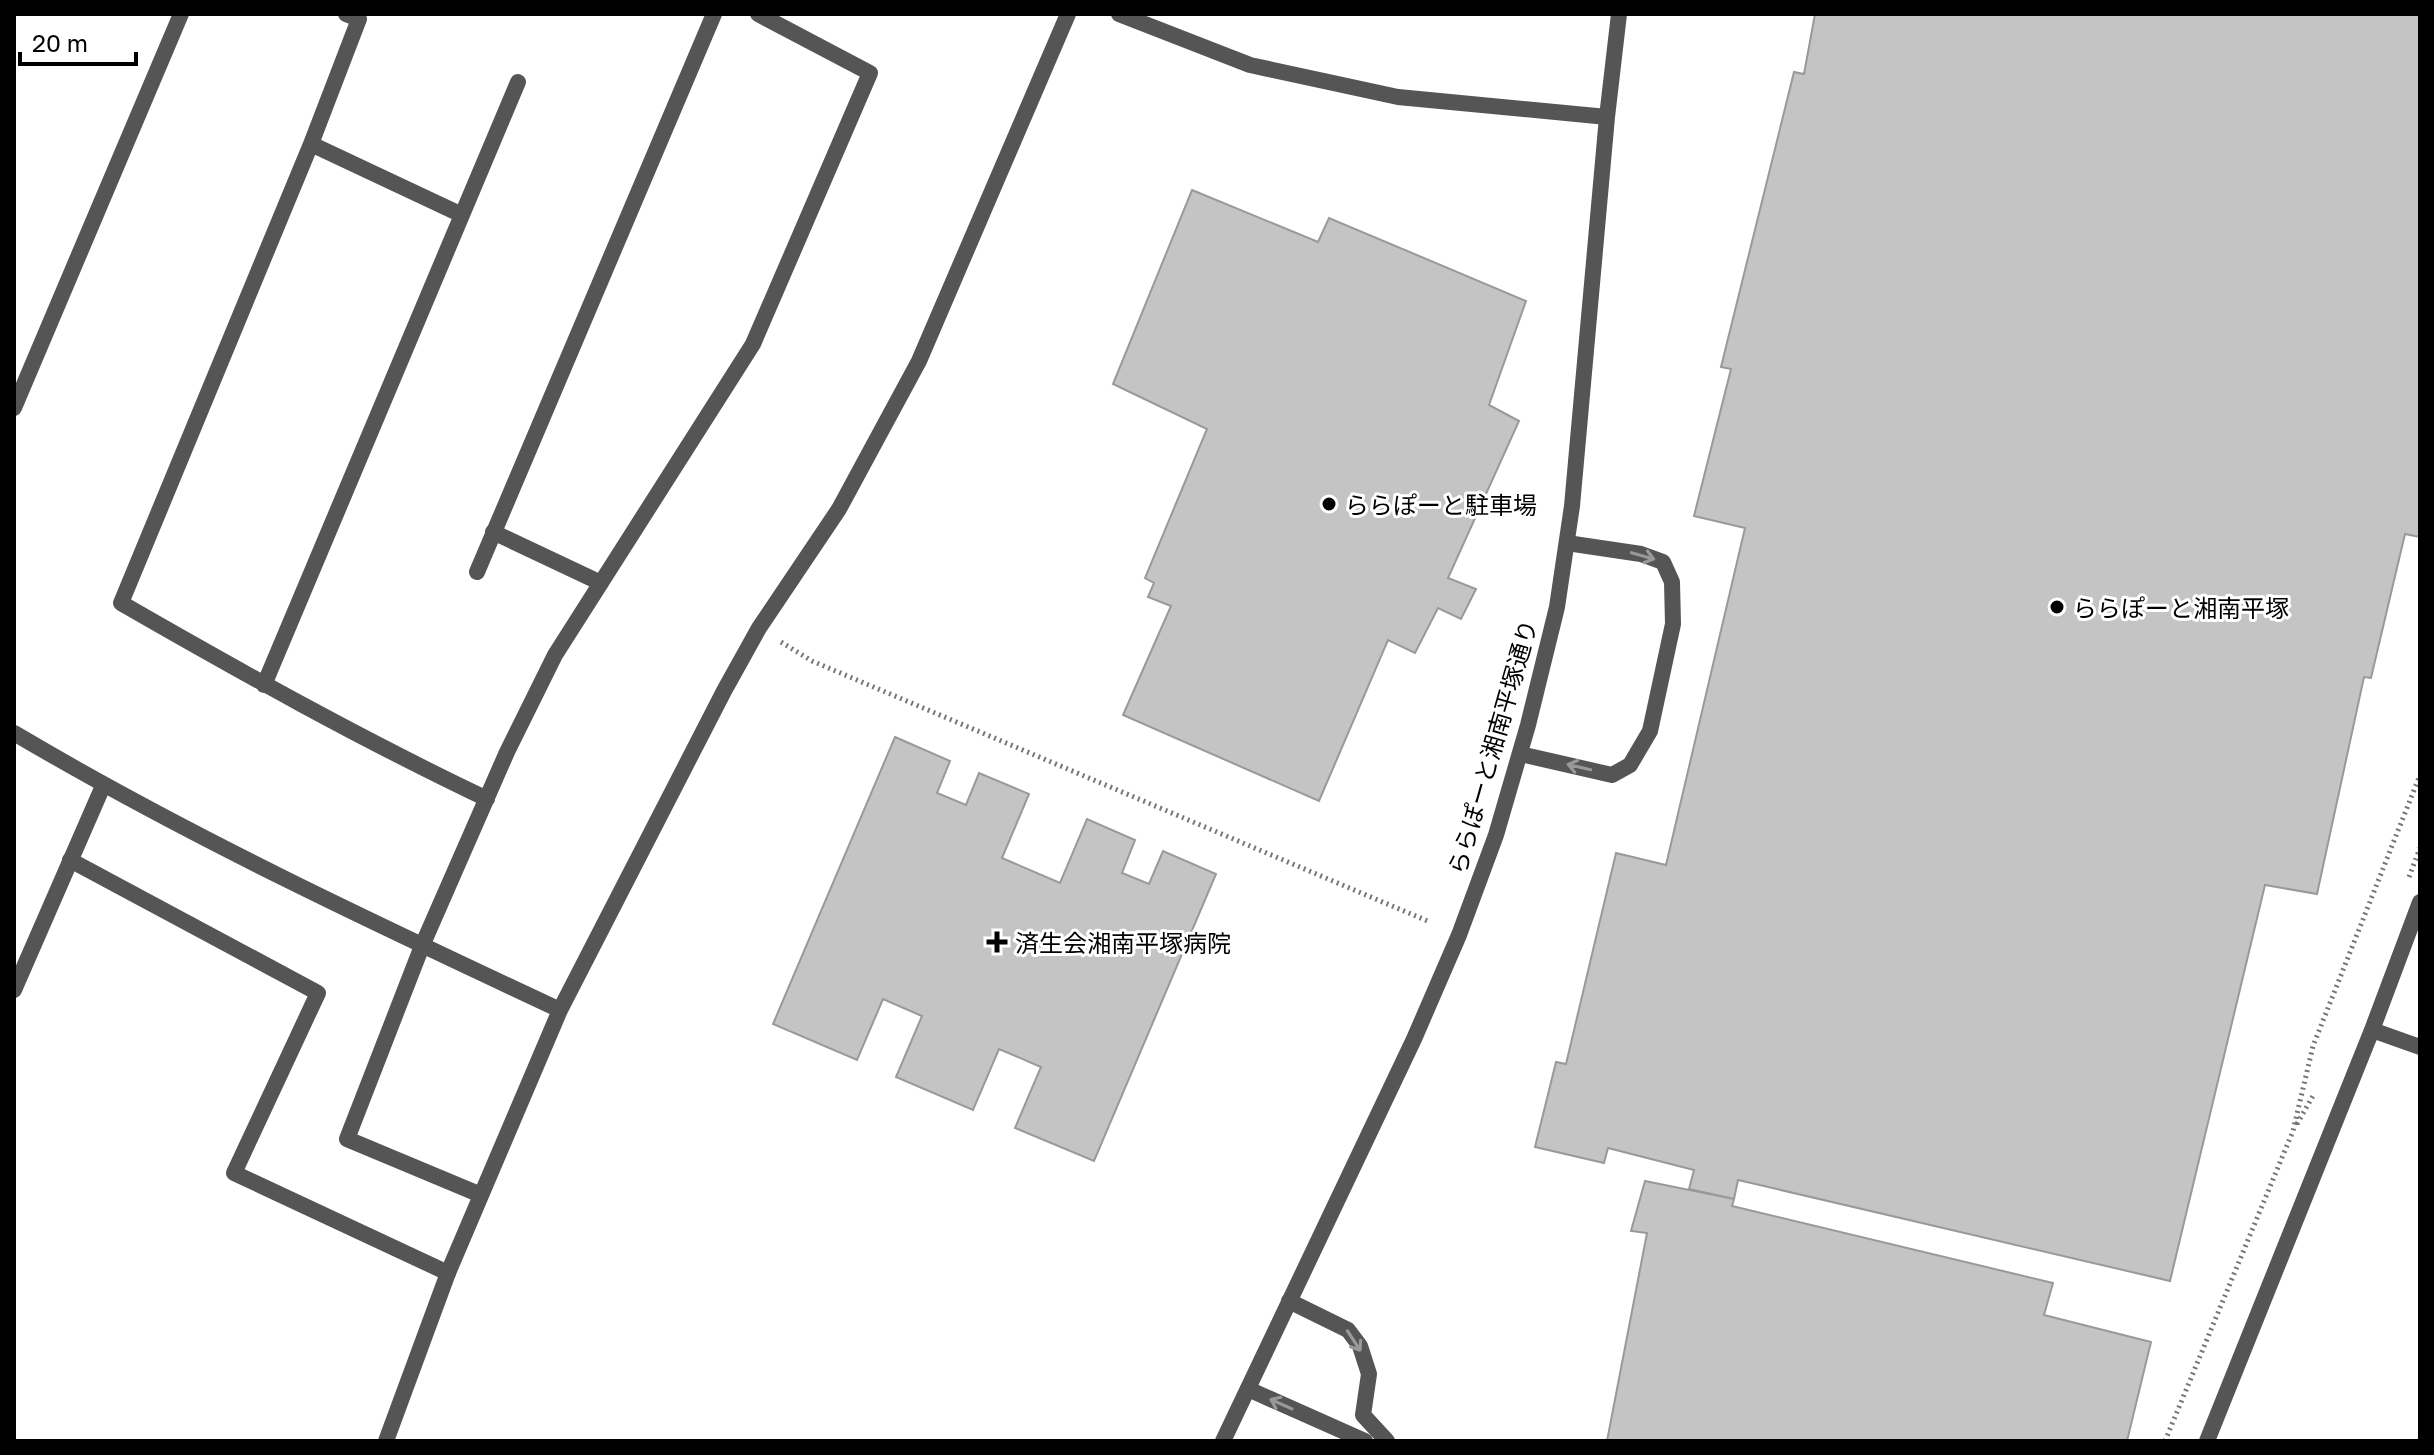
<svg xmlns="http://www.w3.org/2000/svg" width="2434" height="1455" font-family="'Golos Text','Noto Sans JP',sans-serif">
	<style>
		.building { fill: #c4c4c4; stroke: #999; stroke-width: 2 }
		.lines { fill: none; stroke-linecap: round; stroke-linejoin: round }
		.path { stroke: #777; stroke-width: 5; stroke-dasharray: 2 4; stroke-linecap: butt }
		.service { stroke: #555; stroke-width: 16 }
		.minor { stroke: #555; stroke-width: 16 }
		.tertiary { stroke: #555; stroke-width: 16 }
		.oneway { stroke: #999 }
		.poi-dot { fill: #000; stroke: #fff; stroke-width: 3 }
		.labels { text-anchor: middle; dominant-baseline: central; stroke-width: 6; stroke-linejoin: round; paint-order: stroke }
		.poi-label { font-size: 24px; fill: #000; stroke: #fff; text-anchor: start }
		.street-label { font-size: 24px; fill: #000; stroke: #fff }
	</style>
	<rect width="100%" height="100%" fill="#fff"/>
	<path class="building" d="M1815 14H2420V537L2405 534 2371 678 2364 677 2317 894 2265 885 2170 1281 1738 1180 1734 1199 1689 1189 1694 1170 1608 1148 1604 1163 1535 1147 1556 1062 1566 1064 1616 853 1666 865 1745 528 1694 516 1731 369 1721 367 1794 72 1804 74Z
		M1192 190 1318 242 1329 218 1526 301 1489 405 1519 421 1448 578 1476 589 1461 619 1438 608 1415 653 1388 640 1319 801 1123 715 1171 606 1148 597 1154 583 1145 578 1207 429 1113 384Z
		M895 737 950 761 937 793 966 805 979 773 1029 794 1002 858 1060 883 1087 819 1135 840 1122 873 1149 884 1163 851 1216 874 1094 1161 1015 1128 1041 1067 999 1049 973 1110 896 1077 922 1016 883 999 857 1060 773 1024Z
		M1645 1181 1734 1199 1732 1206 2053 1283 2044 1315 2151 1342 2127 1441H1607L1647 1233 1631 1231Z"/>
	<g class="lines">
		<path class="path" d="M781 642 812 661 1430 922
			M2409 877 2420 848
			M2297 1124 2314 1094
			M2165 1441 2293 1131 2313 1046 2420 775"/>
		<path class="service" d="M1520 754 1612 775 1630 765 1650 731 1673 624 1672 582 1663 562 1641 554 1567 543
			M70 860 318 993 234 1173 448 1273
			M1289 1301 1348 1330 1360 1346 1369 1374 1363 1415 1387 1441
			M1248 1389 1365 1441"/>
		<path class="minor" d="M346 14 359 19 311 144 121 603C241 672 361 739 487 799
			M311 144 462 215
			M14 408 181 14
			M493 532 601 583
			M477 572 714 14
			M264 685 518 82
			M14 733C188 836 376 924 560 1010
			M14 990 103 786
			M2372 1030 2420 1047
			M481 1195 347 1139 422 946 507 752 555 655 753 344 870 73 758 14
			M386 1441 448 1273 560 1010 724 691 759 628 839 509 919 361 1068 14
			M2207 1441 2372 1030 2420 902"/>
		<path class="tertiary" d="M1119 14 1250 65 1398 97 1607 117
			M1223 1441 1414 1039 1459 935 1496 835 1528 725 1557 607 1572 506 1607 117 1619 14"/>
	</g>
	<defs><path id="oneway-shaft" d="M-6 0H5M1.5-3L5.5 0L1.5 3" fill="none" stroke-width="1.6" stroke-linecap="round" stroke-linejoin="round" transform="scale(2)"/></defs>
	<g class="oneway">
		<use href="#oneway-shaft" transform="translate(1643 556) rotate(16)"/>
		<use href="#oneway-shaft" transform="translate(1579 767) rotate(-167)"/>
		<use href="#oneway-shaft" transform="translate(1354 1341) rotate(57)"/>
		<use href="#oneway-shaft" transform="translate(1281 1404) rotate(-156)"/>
	</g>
	<g class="poi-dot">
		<circle cx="1329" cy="504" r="8"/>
		<circle cx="2057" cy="607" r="8"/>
		<path d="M993 930h8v8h8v8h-8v8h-8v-8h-8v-8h8z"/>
	</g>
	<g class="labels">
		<g class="poi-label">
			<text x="1345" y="504">ららぽーと駐車場</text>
			<text x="2073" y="607">ららぽーと湘南平塚</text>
			<text x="1015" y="942">済生会湘南平塚病院</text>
		</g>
		<g class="street-label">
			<text transform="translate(1492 747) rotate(-74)">ららぽーと湘南平塚通り</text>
		</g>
	</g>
	<rect width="2434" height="1455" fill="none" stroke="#000000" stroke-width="32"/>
	<path d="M20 52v12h116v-12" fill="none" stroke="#000000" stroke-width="4"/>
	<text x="32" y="52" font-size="24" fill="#000000" stroke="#ffffff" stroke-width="6" paint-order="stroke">20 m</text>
</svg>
